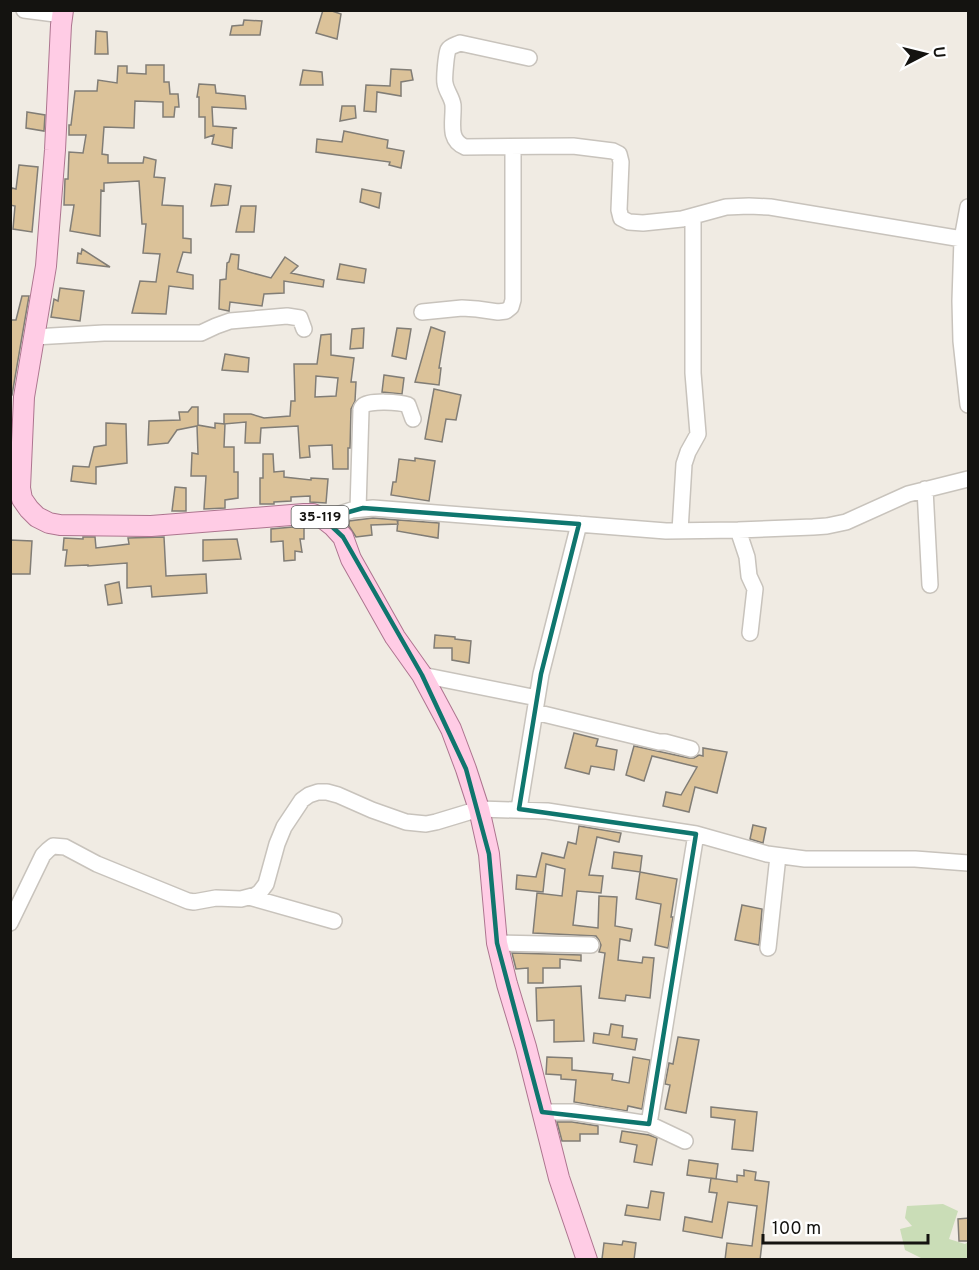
<svg xmlns="http://www.w3.org/2000/svg" width="979" height="1270" font-family="Overpass,sans-serif">
	<style>
		.green { fill: #caddb7 }
		.building { fill: #dbc299; stroke: #817d76; stroke-width: 1.5; fill-rule: evenodd }
		.lines { fill: none; stroke-linecap: round; stroke-linejoin: round }
		.minor-casing { stroke: #c8c3bc; stroke-width: 18 }
		.major-casing { stroke: #ad758f; stroke-width: 22 }
		.minor { stroke: #fff; stroke-width: 15 }
		.major { stroke: #ffcce5; stroke-width: 20 }
		.marked { fill: none; stroke: #0f766e; stroke-width: 4.5; stroke-linejoin: round }
		.labels { text-anchor: middle; dominant-baseline: central; stroke-width: 4.5; stroke-linejoin: round; paint-order: stroke }
		.shield { fill: #fff; stroke: #5a5a58; stroke-width: 1.5 }
		.shield-label { font-size: 14px; font-weight: bold; fill: #141310 }
	</style>
	<rect width="100%" height="100%" fill="#f0ebe3"/>
	<path class="green" d="M943 1204 958 1211 949 1239 965 1244 968 1242V1259H923L905 1250 900 1229 912 1226 905 1218 907 1206Z"/>
	<path class="building" d="M323 10H329L341 14 337 39 316 33Z
		M244 20 262 21 260 35H230L232 26 243 25Z
		M96 31 107 32 108 54H95Z
		M146 65H164V82H169L170 94H178L179 107H175L174 117H163V102L135 101 134 128 104 127 102 154 108 155V163H143L144 157 156 160 154 177 165 178 162 205 183 206V238L191 239V253L183 252 177 272 193 275V289L169 286 166 314 132 313 140 281 156 282 160 254 143 253 146 224H142L139 181 104 183V191L101 190 100 236 70 231 74 205H64L65 179H68L69 152 83 153 86 135H69V125H71L75 91H97L98 80 117 83 118 66H127V73L146 74Z
		M391 69 411 70 413 80 401 82V96L377 92 376 112 364 111 366 85 390 86Z
		M303 70 322 72 323 85H300Z
		M199 84 215 85 216 93 245 96 246 109 212 107 213 126 237 128 233 129 232 148 212 144 214 135 205 138V117H199V97H197Z
		M342 106H355L356 118 340 121Z
		M27 112 45 115 44 131 26 128Z
		M344 131 388 140 387 148 404 151 401 168 389 165 390 162 316 152 317 139 342 142Z
		M19 165 38 167 32 232 13 229 15 206 10 205V193L12 188 16 189Z
		M215 184 231 186 228 205 211 206Z
		M362 189 381 193 379 208 360 202Z
		M241 206H256L254 232H236Z
		M82 249 110 267 77 263 78 253 81 254Z
		M231 254 239 255 238 269 271 278 285 257 298 266 291 273 324 280 323 287 284 281V293L264 294 262 306 230 302 229 311 219 309 220 280 226 279 227 263 229 262Z
		M340 264 366 269 364 283 337 279Z
		M60 288 84 291 80 321 51 317 54 299 58 301Z
		M22 296H29L12 395H10V320H16Z
		M431 327 445 332 439 368H441L439 385 415 382Z
		M364 328 363 348 350 349 352 329Z
		M397 328 411 329 406 359 392 356Z
		M331 334V355L354 358 351 382H356L355 401 351 409 350 448H348V469H333L332 445 309 446 310 457 300 458 298 426 261 428 260 443H245L246 422 224 424V414H251L264 418 290 416 291 401H295L294 364H317L321 335ZM316 376 338 378 336 396 315 397Z
		M225 354 249 358 248 372 222 370Z
		M384 375 404 378 402 394 382 392Z
		M434 389 461 395 456 420 446 419 442 442 425 439Z
		M192 407H198V425L215 428V423L225 424 224 447H234V472H238V498L225 500V508L204 509 206 476H191L192 453 198 454 197 426 177 430 168 443 148 445 149 421 180 420 179 412H188Z
		M106 423 126 424 127 463 96 467V484L71 481 73 466 89 467 94 447 106 445Z
		M263 454H273L274 472 284 471V477L311 480V478L328 479 326 503 310 502V496L291 497V501L274 502V504H260V478H263Z
		M415 458 435 461 429 501 391 495 393 482H396L399 459 415 461Z
		M175 487 186 488V511H172Z
		M373 518 397 520 398 524 371 525 372 535 356 537 349 526V521Z
		M398 520 439 523 438 538 397 531Z
		M304 526V539H300L302 552 295 551V560L284 561 283 541 271 542V529Z
		M83 537H95L96 548 129 544 128 538 164 537 166 576 206 574 207 593 152 597 151 586 127 588V563L88 566V565L65 566 67 550H63L64 538 83 539Z
		M237 539 241 559 203 561V540Z
		M10 540 32 541 30 574H10Z
		M119 582 122 603 108 605 105 585Z
		M435 635 455 637V639L471 641 469 663 452 660V648H434Z
		M574 733 598 739 596 746 617 750 614 770 591 766 589 774 565 768Z
		M634 746 689 758H694L699 755 703 756V748L727 752 717 793 695 787 689 812 663 806 666 792 681 795 697 767 652 756 644 781 626 775Z
		M753 825 766 828 763 843 750 839Z
		M579 826 621 833 619 842 597 837 589 875 603 876 601 893 577 891 573 925 598 928 599 896 617 897 615 926 632 929 630 941 620 939 618 960 642 963 643 957 654 958 650 998 626 995 625 1001 599 998 605 953 599 952 601 945 599 940 596 936 533 933 537 893 562 896 565 869 546 864 543 892 516 889 517 875 536 877 542 853 564 858 568 842 576 844Z
		M614 852 642 856 640 872 612 868Z
		M640 872 677 879 671 917H673L668 948 655 945 661 904 636 899Z
		M742 905 762 909 759 945 735 940Z
		M512 953 581 955V961L560 959V968H543V983H528V968L516 969Z
		M581 986 584 1041 554 1042V1020L537 1021 536 988Z
		M611 1024 623 1026 622 1037 637 1039 635 1050 593 1043 594 1033 609 1035Z
		M678 1037 699 1040 686 1113 665 1109 670 1085 665 1084 669 1063 673 1064Z
		M547 1057 572 1058V1070L613 1074 612 1080 629 1083 633 1057 650 1060 642 1109 628 1106 627 1111 574 1102 576 1080 561 1079V1075L546 1074Z
		M711 1107 757 1112 753 1151 732 1149 735 1120 711 1117Z
		M557 1122H572L598 1126V1134H580V1141H562Z
		M622 1131 649 1135 657 1138 652 1165 634 1162 637 1145 620 1142Z
		M689 1160 718 1164 716 1179 687 1175Z
		M744 1170 756 1172 755 1180 769 1182 760 1260H725L727 1243 752 1246 757 1206 728 1202 722 1238 683 1231 685 1217 712 1222 717 1193 709 1192 711 1178 737 1182V1175L744 1176Z
		M651 1191 664 1193 660 1220 625 1215 627 1205 648 1208Z
		M969 1218V1241H959L958 1219Z
		M623 1241 636 1243 634 1260 602 1259 604 1243 622 1245Z"/>
	<g class="lines">
		<g class="minor-casing">
			<path id="minor" d="M24 10 63 15
				M529 58 460 43C456 45 450 46 448 50 446 55 444 79 445 83 446 91 452 97 453 105 454 121 447 140 465 147L573 146 613 151 619 154 621 162 619 210 621 218 629 222 643 223 682 219 726 207 749 206 770 207 962 239
				M968 207 962 239 960 301 961 341 968 405
				M422 312 462 308 477 309 498 312 506 311 511 307 513 300V147
				M34 337 104 333H201L216 326 230 321 287 316 300 318 304 329
				M925 489 930 585
				M358 509 361 410C361 409 362 407 363 406 369 400 400 402 408 405L413 419
				M324 519 352 510 373 508 666 531 738 530 813 527 827 526 846 522 908 494 968 479
				M738 530 747 557 749 576 755 589 750 633
				M680 531 684 464 688 452 698 434 693 373V216
				M422 675 537 698
				M535 712 659 742H665L691 749
				M519 809 541 674 579 524
				M249 897 334 921
				M10 923 43 855 48 850 53 846 65 847 97 864 188 901 194 902 216 898 241 899 256 895 260 892 266 884 277 844 284 827 302 800 309 795 318 792H327L338 795 372 810 406 822 426 824 436 822 479 809 547 811 696 834 767 854 805 859H915L968 863
				M497 943 591 945
				M768 948 778 856
				M542 1112H573L649 1124 685 1141
				M649 1124 696 834"/>
		</g>
		<g class="major-casing">
			<path id="major" d="M63 10 61 25 55 150 46 266 24 397 20 488 22 499 29 509 37 517 49 523 60 525 151 526 304 514H313L324 519 333 526 343 537 351 559 395 637 422 675 451 729 466 769 479 809 489 854 497 943 507 984 526 1047 559 1178 587 1260"/>
		</g>
		<use href="#minor" class="minor"/>
		<use href="#major" class="major"/>
	</g>
	<path class="marked" d="M363 508 579 524 541 674 519 809 696 834 649 1124 542 1112 497 943 489 854 466 769 422 675 343 537 324 519Z"/>
	<g class="labels">
		<rect class="shield" x="291.5" y="506" width="57" height="22" rx="4.5"/>
		<g class="shield-label">
			<text x="320" y="517">35-119</text>
		</g>
	</g>
	<rect width="979" height="1270" fill="none" stroke="#141310" stroke-width="24"/>
	<g transform="translate(925 54) rotate(83)" stroke="#ffffff" stroke-width="4.5" paint-order="stroke">
	<path d="M0-4.5L10 22L0 15L-10 22Z" fill="#141310"/>
	<text y="-9" font-size="16" font-weight="bold" text-anchor="middle" fill="#141310">U</text>
	</g>
	<path d="M763 1234v9h165v-9" fill="none" stroke="#141310" stroke-width="3"/>
	<text x="772" y="1234" font-size="18" fill="#141310" stroke="#ffffff" stroke-width="4.5" paint-order="stroke">100 m</text>
</svg>
